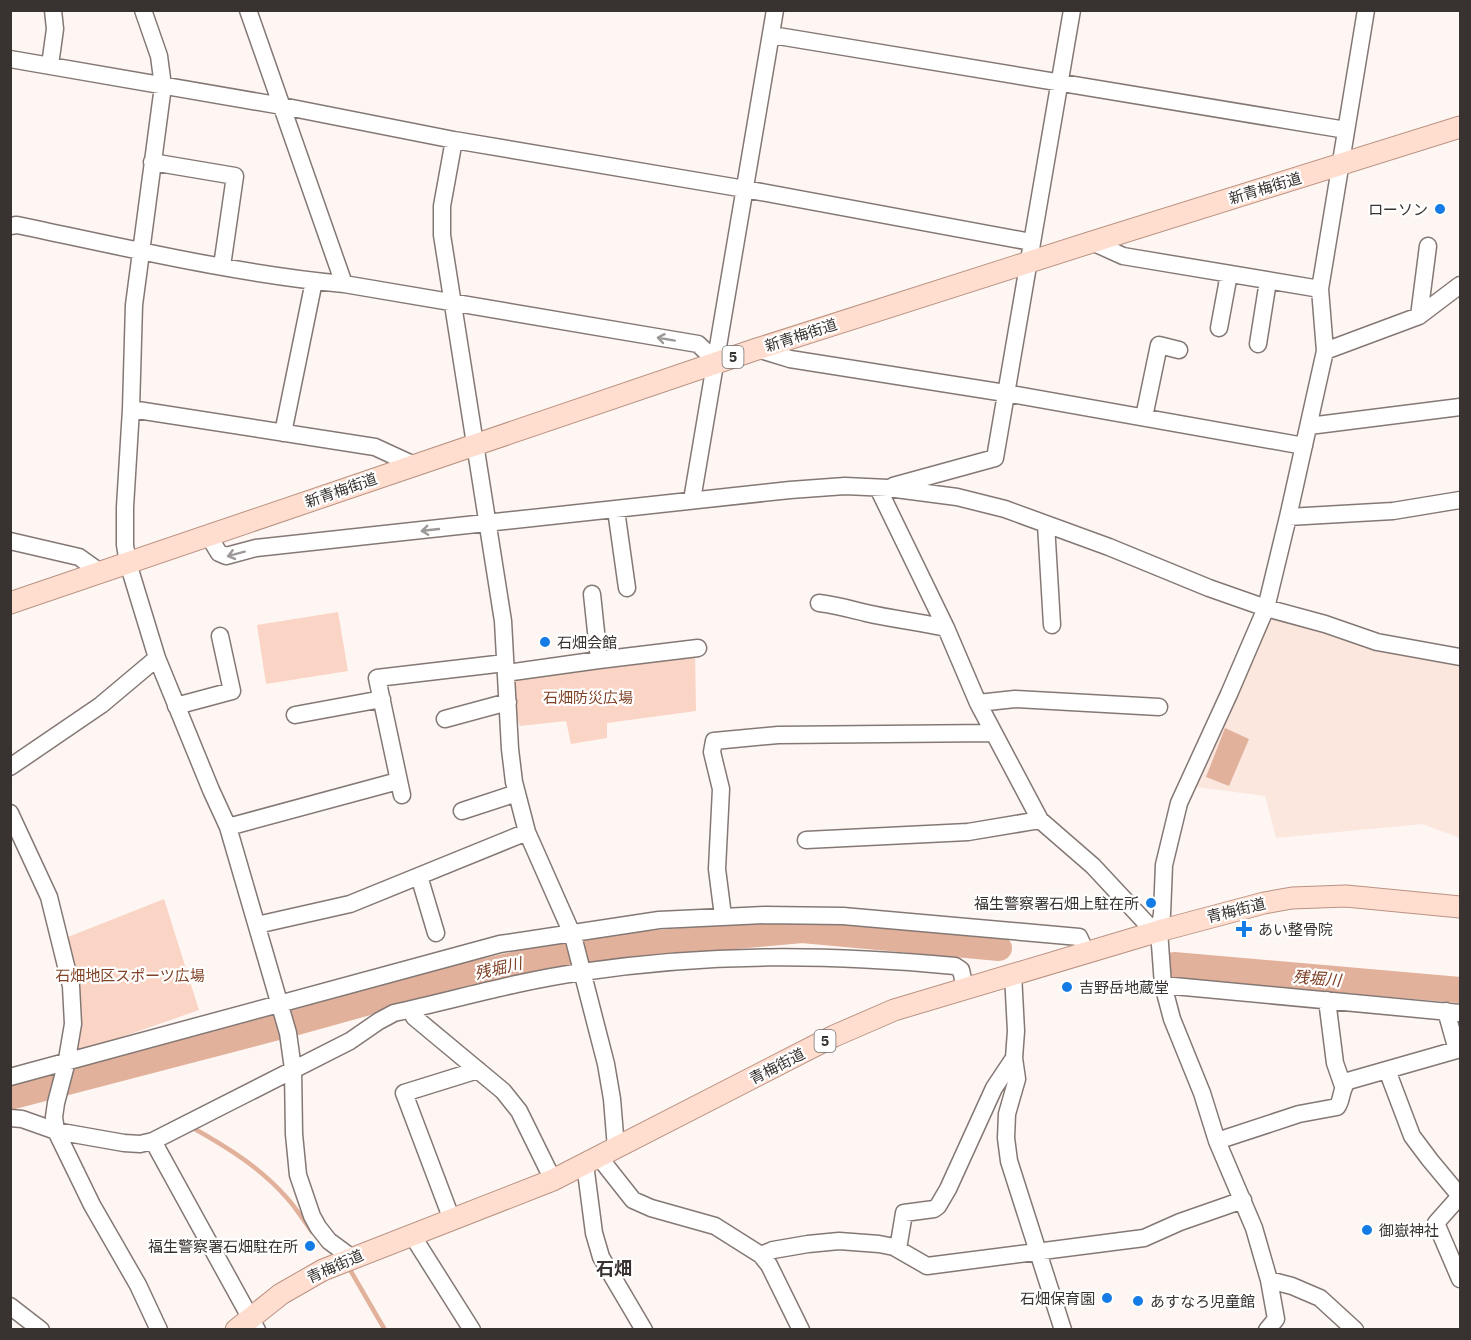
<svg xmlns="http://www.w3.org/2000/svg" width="1471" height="1340" font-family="'IBM Plex Sans','Noto Sans JP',sans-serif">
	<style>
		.built { fill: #fce7de }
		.green { fill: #fad4c4 }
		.water { fill: #e2b19b }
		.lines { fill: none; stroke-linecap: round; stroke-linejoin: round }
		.stream { stroke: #e2b19b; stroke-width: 4.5 }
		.river { stroke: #e2b19b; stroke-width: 26 }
		.minor-casing { stroke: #847874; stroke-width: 19 }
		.major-casing { stroke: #b99383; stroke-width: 23 }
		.minor { stroke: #fff; stroke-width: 16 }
		.major { stroke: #ffddcf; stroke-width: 21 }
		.oneway { stroke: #9c9998 }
		.poi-dot { fill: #147ce4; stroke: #fff; stroke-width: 2 }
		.labels { text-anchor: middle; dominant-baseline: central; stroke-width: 4.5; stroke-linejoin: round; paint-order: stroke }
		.shield { fill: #fff; stroke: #74706f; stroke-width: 1.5 }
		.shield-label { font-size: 14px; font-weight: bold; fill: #383331 }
		.street-label { font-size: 15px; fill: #383331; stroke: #fff }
		.poi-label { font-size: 15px; fill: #383331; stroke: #fff; text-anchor: start }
		.park-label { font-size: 15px; fill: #814327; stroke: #fff }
		.water-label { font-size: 16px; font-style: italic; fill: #7e4024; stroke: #fff }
		.quarter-label { font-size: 18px; font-weight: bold; fill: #383331; stroke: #fff }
	</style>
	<rect width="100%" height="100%" fill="#fef6f3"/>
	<path class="built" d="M1271 618 1388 652 1460 662V838L1422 824 1276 838 1265 796 1196 787Z"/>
	<path class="green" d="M338 612 348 671 266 684 257 625Z
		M695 652 696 711 607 723V738L571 744 566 721 520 726 512 705 510 676Z
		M164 899 199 1010 76 1053 63 939Z"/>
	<path class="water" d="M1225 728 1249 739 1229 786 1206 777Z"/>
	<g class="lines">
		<path class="stream" d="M193 1128C227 1147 261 1168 287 1198 296 1208 304 1221 312 1232
			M349 1268 385 1330"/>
		<path class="river" d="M1174 965 1460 990
			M10 1097 301 1021 451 979 556 955 604 948 802 930 999 948"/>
		<g class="minor-casing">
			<path id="minor" d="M143 10 159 56 163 86 134 305 131 409 125 507V545L128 563 157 658 211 790 228 827 288 1033 293 1069 294 1134 298 1175 312 1216 318 1227 329 1241 352 1258
				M248 10 344 284
				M772 35 1346 130
				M10 59 282 106 454 140 745 189 1031 242
				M50 65 55 29 53 10
				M454 140 442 206V235L503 621 510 749 514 782 527 832 573 936 606 1064 612 1099 616 1148
				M152 162 235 176 222 266
				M10 226 17 225C123 247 236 274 344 284L698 344 717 362
				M1092 242 1123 256 1320 289
				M1419 316 1428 246
				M1219 328 1229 274
				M1258 344 1268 281
				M757 349 790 359 1005 393 1304 446
				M1325 351 1419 316 1460 285
				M131 409 375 447 414 465
				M1144 417 1159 345 1179 350
				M1309 426 1460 407
				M283 433 314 281
				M893 486 995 458 1072 10
				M878 488 946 628 978 703 1040 820 1093 866 1147 924 1159 931
				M692 500 775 10
				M616 510 627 588
				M1288 517 1393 511 1460 500
				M1046 524 1052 625
				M208 535 219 553 226 556 256 548 790 490 845 486 888 488 957 497 1005 509 1109 547 1209 588 1266 608 1325 624 1377 642 1460 657
				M10 541 79 557 100 572
				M592 594 599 660
				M819 603C836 605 850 609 866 613 892 619 919 622 946 628
				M506 673 599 660 698 648
				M978 703 1015 699 1159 707
				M176 706 232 691 220 636
				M295 715 382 699
				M445 719 508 702
				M10 767 101 705 157 658
				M402 795 377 678 505 663
				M462 811 517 793
				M10 813 49 897 71 986 73 1024 66 1065 56 1103 54 1117 56 1131 92 1205 138 1285 159 1330
				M228 827 398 781
				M806 840 968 832 1040 820
				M419 876 436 933
				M723 916 717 869 721 789 712 752 714 741 778 735 993 733
				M257 925 350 904 527 832
				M1013 974 1016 1031 1014 1058 1017 1079 1007 1114 1006 1138 1009 1161 1063 1330
				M1163 985 1460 1013
				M1327 1000 1335 1063 1343 1086
				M411 1009 414 1017 503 1091 519 1111 553 1180
				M1446 1011 1457 1050
				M1387 1070 1412 1136 1430 1160 1460 1196 1436 1223 1460 1279
				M10 1077 500 944 659 920 765 915 843 916 1079 937 1086 952
				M10 1118 22 1119 56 1131 124 1143 140 1144 153 1141 350 1041 379 1021 394 1013C457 999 518 981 582 972 710 953 827 954 955 966L961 970 965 988
				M153 1141 257 1330
				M1217 1141 1299 1114 1337 1107C1343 1099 1340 1089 1348 1081L1460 1049
				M599 1157 633 1200 651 1208 715 1226 761 1255 769 1265 801 1330
				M585 1164 594 1233 601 1257 644 1330
				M452 1220 404 1093 478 1070
				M412 1235 472 1330
				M898 1249 904 1213 934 1209 938 1206 948 1189 994 1088 1014 1058
				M761 1255 773 1250 808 1244 839 1241 879 1244 894 1247 927 1266 1144 1238 1180 1222 1243 1200
				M1269 1280 1292 1286 1320 1298 1355 1330
				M10 1306 41 1330
				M1267 1330 1276 1319 1269 1280 1254 1228 1217 1141 1202 1093 1172 1019 1163 985 1159 931 1162 914 1164 865 1179 803 1229 694 1266 608 1288 517 1325 351 1320 289 1366 10"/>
		</g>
		<g class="major-casing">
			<path id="major" d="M10 603 757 349 1092 242 1460 127
				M236 1330 281 1294 323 1270 553 1180 834 1036 894 1010 1159 931 1264 903 1292 898 1346 896 1460 907"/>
		</g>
		<use href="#minor" class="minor"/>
		<use href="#major" class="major"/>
	</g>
	<defs><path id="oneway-shaft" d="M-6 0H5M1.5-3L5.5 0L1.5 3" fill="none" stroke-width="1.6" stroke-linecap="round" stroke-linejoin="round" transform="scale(1.5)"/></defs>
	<g class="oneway">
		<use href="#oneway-shaft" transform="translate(666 339) rotate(-170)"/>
		<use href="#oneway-shaft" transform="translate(430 530) rotate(174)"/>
		<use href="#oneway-shaft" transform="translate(236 554) rotate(165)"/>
	</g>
	<g class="poi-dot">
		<circle cx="1440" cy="209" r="6"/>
		<circle cx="545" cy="642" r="6"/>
		<circle cx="1151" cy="903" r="6"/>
		<path d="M1241 920h6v6h6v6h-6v6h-6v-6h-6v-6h6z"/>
		<circle cx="1067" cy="987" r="6"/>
		<circle cx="1367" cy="1230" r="6"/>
		<circle cx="310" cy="1246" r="6"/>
		<circle cx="1107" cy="1298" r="6"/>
		<circle cx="1138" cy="1301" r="6"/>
	</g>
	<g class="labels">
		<g class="shield">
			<rect x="722.5" y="346" width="21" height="22" rx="4.5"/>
			<rect x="814.5" y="1030" width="21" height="22" rx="4.5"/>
		</g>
		<g class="shield-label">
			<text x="733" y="357">5</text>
			<text x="825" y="1041">5</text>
		</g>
		<g class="street-label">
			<text transform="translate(1265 188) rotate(-17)">新青梅街道</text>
			<text transform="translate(801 335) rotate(-18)">新青梅街道</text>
			<text transform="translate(341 490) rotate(-19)">新青梅街道</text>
			<text transform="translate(1236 910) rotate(-14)">青梅街道</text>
			<text transform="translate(777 1066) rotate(-27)">青梅街道</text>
			<text transform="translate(335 1266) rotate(-24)">青梅街道</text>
		</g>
		<g class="poi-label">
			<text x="1428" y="209" text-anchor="end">ローソン</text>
			<text x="557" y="642">石畑会館</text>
			<text x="1139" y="903" text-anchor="end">福生警察署石畑上駐在所</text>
			<text x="1258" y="929">あい整骨院</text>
			<text x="1079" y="987">吉野岳地蔵堂</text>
			<text x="1379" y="1230">御嶽神社</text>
			<text x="298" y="1246" text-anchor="end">福生警察署石畑駐在所</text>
			<text x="1095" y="1298" text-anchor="end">石畑保育園</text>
			<text x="1150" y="1301">あすなろ児童館</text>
		</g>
		<g class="park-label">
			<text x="588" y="697">石畑防災広場</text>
			<text x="130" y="975">石畑地区スポーツ広場</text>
		</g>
		<g class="water-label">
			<text transform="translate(498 968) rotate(-13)">残堀川</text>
			<text transform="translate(1317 978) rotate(5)">残堀川</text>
		</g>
		<g class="quarter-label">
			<text x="614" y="1268">石畑</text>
		</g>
	</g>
	<rect width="1471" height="1340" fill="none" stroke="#383331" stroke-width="24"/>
</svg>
